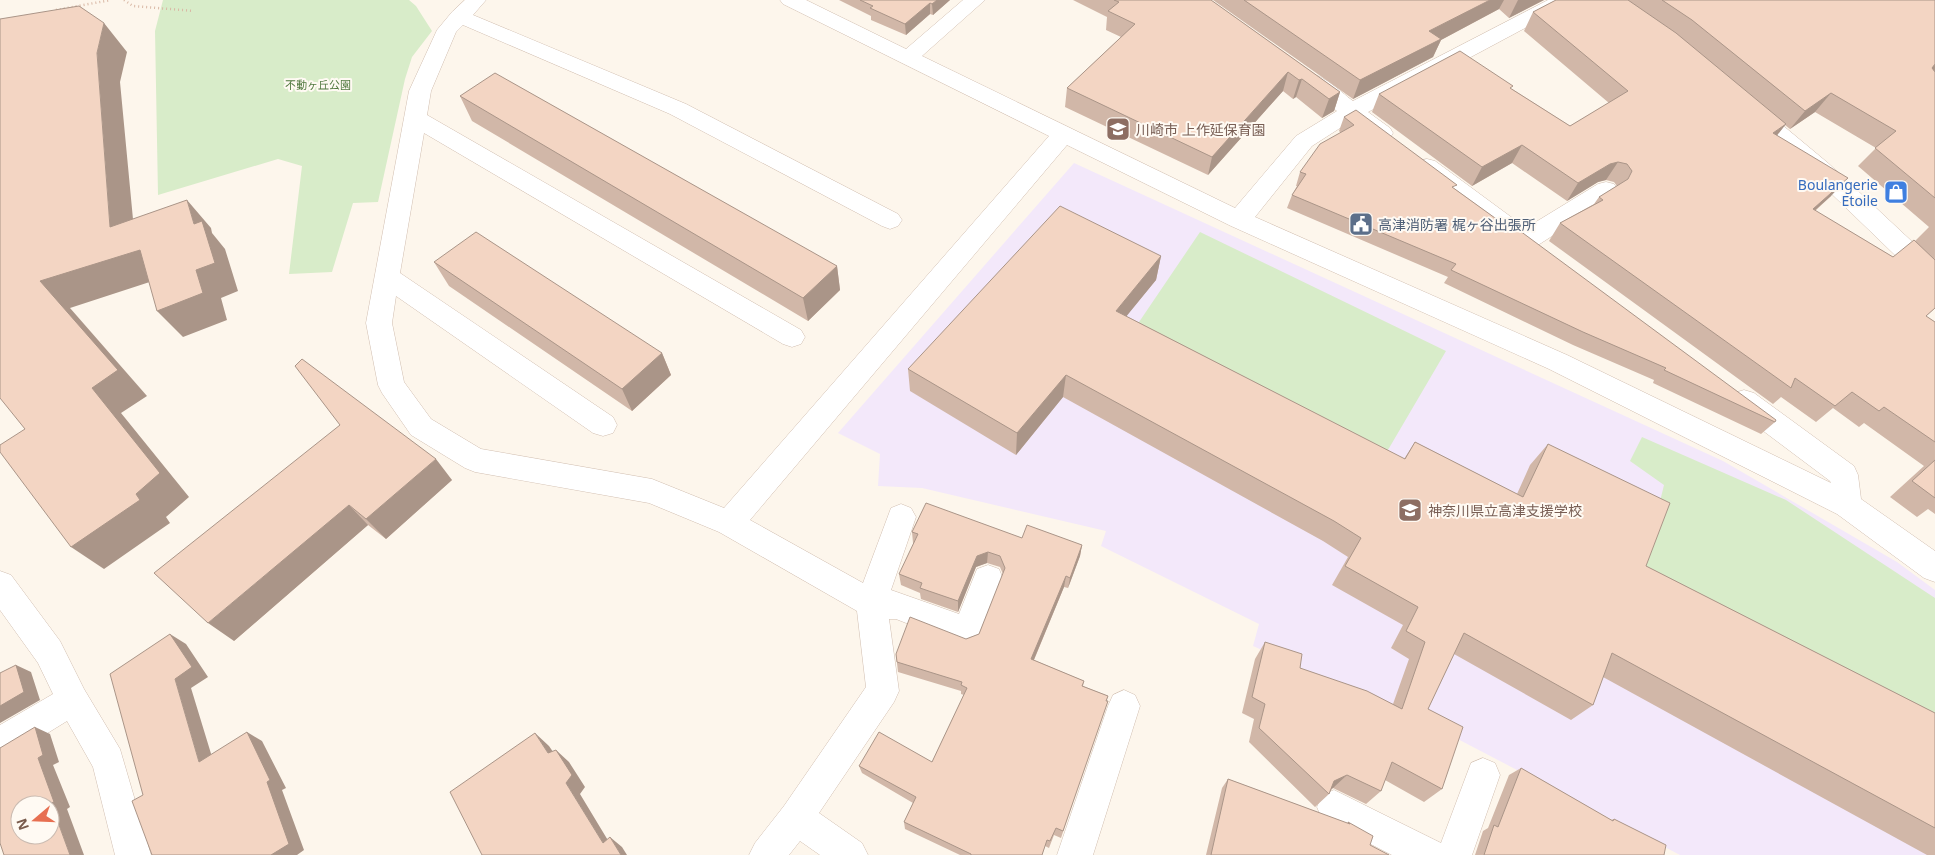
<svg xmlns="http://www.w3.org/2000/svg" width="1935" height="855" font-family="'Noto Sans','Noto Sans JP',sans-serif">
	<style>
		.education { fill: #f3e8fa }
		.green { fill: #d8ecc9 }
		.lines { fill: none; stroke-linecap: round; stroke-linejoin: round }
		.minor-casing { stroke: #d1beb0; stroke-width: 1 }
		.path { stroke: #d9b8a5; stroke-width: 2.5; stroke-dasharray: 1 3; stroke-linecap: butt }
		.minor { fill: #fff; fill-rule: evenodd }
		.wall { fill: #d1b7a8; fill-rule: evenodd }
		.shaded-wall { fill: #aa9588 }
		.building { fill: #f3d5c3; stroke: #aa9588; fill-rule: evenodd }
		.labels { text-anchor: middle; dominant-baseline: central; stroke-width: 4; stroke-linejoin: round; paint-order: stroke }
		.far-park-label { font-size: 11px; fill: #537a41; stroke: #fffaf3 }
		.education-label { font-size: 14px; fill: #785e54; stroke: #fffaf3; text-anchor: start }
		.shop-label { font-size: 14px; fill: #366cbe; stroke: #fffaf3; text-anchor: end }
		.service-label { font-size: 14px; fill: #4e5e75; stroke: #fffaf3; text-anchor: start }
	</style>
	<rect width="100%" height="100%" fill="#fdf6ec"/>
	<path class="education" d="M1074 163 1723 461 1897 562 1935 590V855H1680L1450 735 1253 646 1259 624 1101 546 1106 531 922 488 878 486 880 454 838 433Z"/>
	<path class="green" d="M163 0H409L416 6 432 31 412 57 405 79 378 202 353 203 332 272 289 274 302 166 278 159 158 195 155 31Z
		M1200 232 1446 351 1385 455 1137 325Z
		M1642 437 1786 500 1935 598V735L1640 583 1664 485 1630 461Z"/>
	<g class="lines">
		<g class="minor-casing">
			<path id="minor" d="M465 0H486L473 15 686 104 898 214 902 220 898 226 890 229 882 226 670 114 463 25 456 32 431 91 427 115 801 330 805 337 801 344 792 347 783 344 424 133 400 273 613 417 617 425 613 433 603 436 593 433 396 296 392 323 404 382 431 419 481 449 652 479 724 508 1049 136 783 4 780 0H806L906 49 963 0H985L922 56 1235 208 1296 136 1337 111 1300 84 1297 79 1300 74C1319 69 1339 91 1353 101L1548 0H1573L1570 4 1368 112 1390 128 1393 133 1390 138C1374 143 1363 130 1351 121L1312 146 1255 217 1567 355 1831 483 1830 481 1734 409 1730 401 1734 393 1744 390 1754 393 1854 466 1858 475 1861 499 1935 551V582L1924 578 1837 514 1549 369 1231 226 1067 145 750 520 863 583 891 508 901 504 911 508 916 517 891 590 959 614 977 569 988 565 999 569 1003 579 978 642 967 647 896 619H889L899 691 894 702 819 813 862 843 868 855H820L800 841 789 855H749L755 843 784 806 866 687 857 611 719 532 649 503 475 472 465 468 411 435 382 393 378 385 366 323 409 91 437 30 452 12Z
				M1749 102 1757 104 1828 163 1935 263V287L1926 285 1812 175 1741 114 1738 109 1741 104Z
				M1427 159 1435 161 1526 228 1598 184 1606 182 1614 184 1618 190 1614 196 1535 247 1526 250 1517 247 1419 173 1416 167 1419 161Z
				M0 571 11 575 60 641 84 689 120 749 151 855H115L93 767 67 721 12 755 0 759V725L53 694 38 663 0 610Z
				M1124 690 1135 695 1140 706 1093 855H1057L1108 706 1113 695Z
				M1483 758 1495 763 1500 775 1472 855H1392L1322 819 1317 807 1322 795 1334 790 1441 843 1471 763Z"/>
		</g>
		<path class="path" d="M124 0 133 6 194 11
			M56 10 111 0"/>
		<use href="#minor" class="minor"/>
	</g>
	<path class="wall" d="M839 0H950L933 15 930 14 906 35 871 20V16Z
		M1073 0H1211L1340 92 1334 111 1322 118 1296 97 1293 99 1283 91 1208 175 1065 107 1067 88 1121 37 1106 30 1107 17Z
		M1213 0H1544L1509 18 1499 9 1441 40 1433 57 1353 99Z
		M1556 0H1935V308L1926 316 1935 322V514L1928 509 1917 517 1890 497 1924 466 1864 423 1859 427 1833 408 1816 422 1781 397 1773 404 1549 241 1560 223 1594 204 1599 197 1617 186 1614 182 1606 180 1598 182 1567 201 1512 163 1472 186 1372 112 1379 94 1512 89 1570 126 1609 103 1524 31 1533 12ZM1815 112 1876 148 1858 166 1929 227 1915 241 1893 257 1815 211 1831 196 1777 135 1785 125 1790 129Z
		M460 96 837 266 840 290 808 321 472 121Z
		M1344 117 1455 189 1775 422 1761 434 1653 383 1654 380 1573 345 1444 283 1448 277 1287 208 1292 195 1297 186H1296L1300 172 1341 133 1339 131Z
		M1161 256 1156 280 1126 316 1404 459 1415 442 1517 494 1530 465 1548 444 1646 566 1935 713V855H1927L1603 677 1593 705 1571 720 1454 654 1428 709 1442 789 1424 802 1385 780 1381 791 1366 804 1333 788 1331 790 1329 794 1315 807 1249 742 1254 719 1242 713 1255 659 1265 642 1300 668 1393 704 1409 659 1391 648 1403 625 1332 585 1348 557 1323 541 1063 397 1016 455 910 391 908 369Z
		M434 262 662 353 671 375 632 411 449 286Z
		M340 425 452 480 386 539 368 525 234 641Z
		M912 532 1022 538 1082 545 1080 556 1068 588 1064 587 1034 660 1084 681 1083 686 1108 696 1061 838 1054 835 1049 848 1045 846 1042 855H960L905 829 904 822 913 803 862 773 859 766 932 762 964 695 961 694V691L898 672 896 654 966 639 979 634 1003 574 1000 567 987 563 976 567 958 612 921 599 920 593 901 585 899 574 914 544 913 543Z
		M1521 768 1611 820 1614 819 1664 855H1475L1483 831 1488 828 1509 775Z
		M1228 779 1347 823 1348 822 1370 845 1389 855H1206L1222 788Z"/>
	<path class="shaded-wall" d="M937 0H950L933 15 932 4Z
		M1490 0H1504L1499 9 1441 40 1433 57 1353 99 1360 80 1429 31Z
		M1518 0H1544L1509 18Z
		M930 3V14L906 35 905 24Z
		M104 23 127 52 120 82 136 251 140 250 165 277 70 308 147 396 121 413 189 497 166 517 170 523 104 569 71 547 136 494 92 388 40 281 110 227 97 53Z
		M1935 63V72L1919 80Z
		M1288 72 1283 91 1208 175 1212 157Z
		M1302 79 1296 97 1293 99 1299 80Z
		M1340 92 1334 111 1322 118 1329 99Z
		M1831 93 1815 112 1790 129 1805 111Z
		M1786 124 1771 143 1773 133Z
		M1522 145 1512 163 1472 186 1482 167Z
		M1618 162 1606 180 1598 182 1567 201 1578 183 1610 164Z
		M1848 178 1831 196 1796 227 1813 209Z
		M187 200 211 228 212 233 225 249 238 291 221 298 227 320 183 337 157 311 196 270 194 224Z
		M1161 256 1156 280 1112 334 1116 311Z
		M837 266 840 290 808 321 803 298Z
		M662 353 671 375 632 411 622 389Z
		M1066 375 1063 397 1016 455 1017 433Z
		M436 459 452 480 386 539 366 519Z
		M349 505 368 525 234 641 208 623Z
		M1082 545 1080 556 1068 588 1070 578Z
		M988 552 987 563 976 567 958 612V601L977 556Z
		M1066 576 1064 587 1030 669 1031 659Z
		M170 634 186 644 208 677 191 688 216 770 199 762 175 679Z
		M16 665 31 672 40 700 0 723V706Z
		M35 727 50 734 59 762 53 765 70 807 67 809 84 855H70L51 803 38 758Z
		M247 732 262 741 286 788 282 790 304 850 297 855H271Z
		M535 733 549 746 562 765 548 753Z
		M556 750 569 762 585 787 580 794 615 852 603 843 566 783Z
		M1347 775 1333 788 1326 792 1334 781Z
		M610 837 622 847 627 855H621Z"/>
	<path class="building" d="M860 0H937L932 4 930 3 905 24 870 8 873 6Z
		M1114 0H1211L1340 92 1329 99 1302 79 1299 80 1288 72 1212 157 1067 88 1135 24 1108 11 1119 2Z
		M1244 0H1490L1429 31 1441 39 1360 80Z
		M1556 0H1628L1676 33 1786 124 1773 133 1848 178 1813 209 1893 257 1914 240 1935 260V308L1926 316 1935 322V442L1884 407 1879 411 1852 392 1835 406 1795 378 1791 388 1560 223 1603 200 1599 197 1628 179 1632 171 1627 164 1618 162 1610 164 1578 183 1522 145 1482 167 1379 94 1460 51 1513 86 1510 88 1570 126 1628 91 1533 12Z
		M1662 0H1935V64L1932 68 1935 72V198L1875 148 1896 131 1831 93 1805 111 1692 20Z
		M79 6 104 23 97 53 110 227 187 200 194 224 202 221 215 263 196 270 203 293 157 311 140 250 40 281 118 370 92 388 160 473 136 494 140 500 71 547 0 452V445L25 429 0 398V19Z
		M495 73 837 266 803 298 460 96Z
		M1356 110 1457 185 1452 187 1495 218 1512 225 1776 420 1775 422 1664 370 1666 368 1583 332 1451 270 1456 264 1292 195 1306 174 1300 172 1320 144 1354 125 1344 117Z
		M1060 206 1161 256 1116 311 1405 459 1415 442 1523 497 1548 444 1670 503 1646 566 1935 713V828L1612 653 1593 705 1464 633 1428 709 1463 727 1442 789 1392 762 1381 791 1347 775 1334 781 1329 794 1259 728 1265 704 1252 697 1265 642 1302 654 1300 668 1367 691 1402 709 1425 642 1406 631 1418 607 1345 566 1361 538 1334 521 1066 375 1017 433 908 369Z
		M476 232 662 353 622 389 434 262Z
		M302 359 436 459 366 519 349 505 208 623 154 573 340 425 295 366Z
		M1935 460V498L1912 481Z
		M926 503 1022 538 1027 525 1082 545 1070 578 1066 576 1031 659 1084 681 1082 686 1108 696 1106 701H1108L1063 831 1056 828 1050 841 1047 840 1042 855H971V854L904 822 916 797 859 766 879 732 932 762 967 688 961 685 962 682 897 662 896 654 910 617 966 639 979 634 1005 568 1000 556 988 552 977 556 958 601 920 588 922 583 899 574 918 534 912 532Z
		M170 634 192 667 175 679 199 762 247 732 270 780 267 782 289 844 271 855H152L132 801 143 795 110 674Z
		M16 665 24 692 0 706V673Z
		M35 727 43 755 38 758 54 802 51 803 70 855H4L0 843V748ZM20 805H50V835H20Z
		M535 733 548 753 556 750 572 775 566 783 603 843 610 837 621 855H482L450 792Z
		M1521 768 1613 821 1614 819 1666 845 1664 855H1484L1494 825 1498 827Z
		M1228 779 1350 824 1348 822 1373 836 1370 845 1389 855H1211Z"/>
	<defs>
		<g id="school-square" transform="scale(1.25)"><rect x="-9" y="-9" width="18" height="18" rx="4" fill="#8d6e63" stroke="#fffaf3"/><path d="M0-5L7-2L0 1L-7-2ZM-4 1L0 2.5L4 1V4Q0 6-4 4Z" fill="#fff"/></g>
		<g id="shop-square" transform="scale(1.25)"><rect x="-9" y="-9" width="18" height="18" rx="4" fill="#3f7fe0" stroke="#fffaf3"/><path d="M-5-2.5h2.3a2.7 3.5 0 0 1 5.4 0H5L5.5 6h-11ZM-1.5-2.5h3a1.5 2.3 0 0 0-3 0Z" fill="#fff"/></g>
		<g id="civic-square" transform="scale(1.25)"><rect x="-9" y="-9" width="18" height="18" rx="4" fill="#5c6f8a" stroke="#fffaf3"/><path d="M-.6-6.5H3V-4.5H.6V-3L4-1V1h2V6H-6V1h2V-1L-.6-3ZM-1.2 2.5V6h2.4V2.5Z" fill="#fff"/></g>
	</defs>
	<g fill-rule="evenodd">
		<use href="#school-square" x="1118" y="129"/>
		<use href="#shop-square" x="1896" y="192"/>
		<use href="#civic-square" x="1361" y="224"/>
		<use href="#school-square" x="1410" y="510"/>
	</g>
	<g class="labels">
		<g class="far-park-label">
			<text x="318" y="84">不動ヶ丘公園</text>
		</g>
		<g class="education-label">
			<text x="1136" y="129">川崎市 上作延保育園</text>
			<text x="1428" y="510">神奈川県立高津支援学校</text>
		</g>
		<g class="shop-label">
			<text x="1878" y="184">Boulangerie<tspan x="1878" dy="16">Etoile</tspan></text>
		</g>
		<g class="service-label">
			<text x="1378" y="224">高津消防署 梶ヶ谷出張所</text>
		</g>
	</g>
	<g transform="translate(35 820) rotate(251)"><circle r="24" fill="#fffaf3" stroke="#cabbb1"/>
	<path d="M0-4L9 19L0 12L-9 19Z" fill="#e76f51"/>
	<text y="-8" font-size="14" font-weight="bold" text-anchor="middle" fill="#7a5c4d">N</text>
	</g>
</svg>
